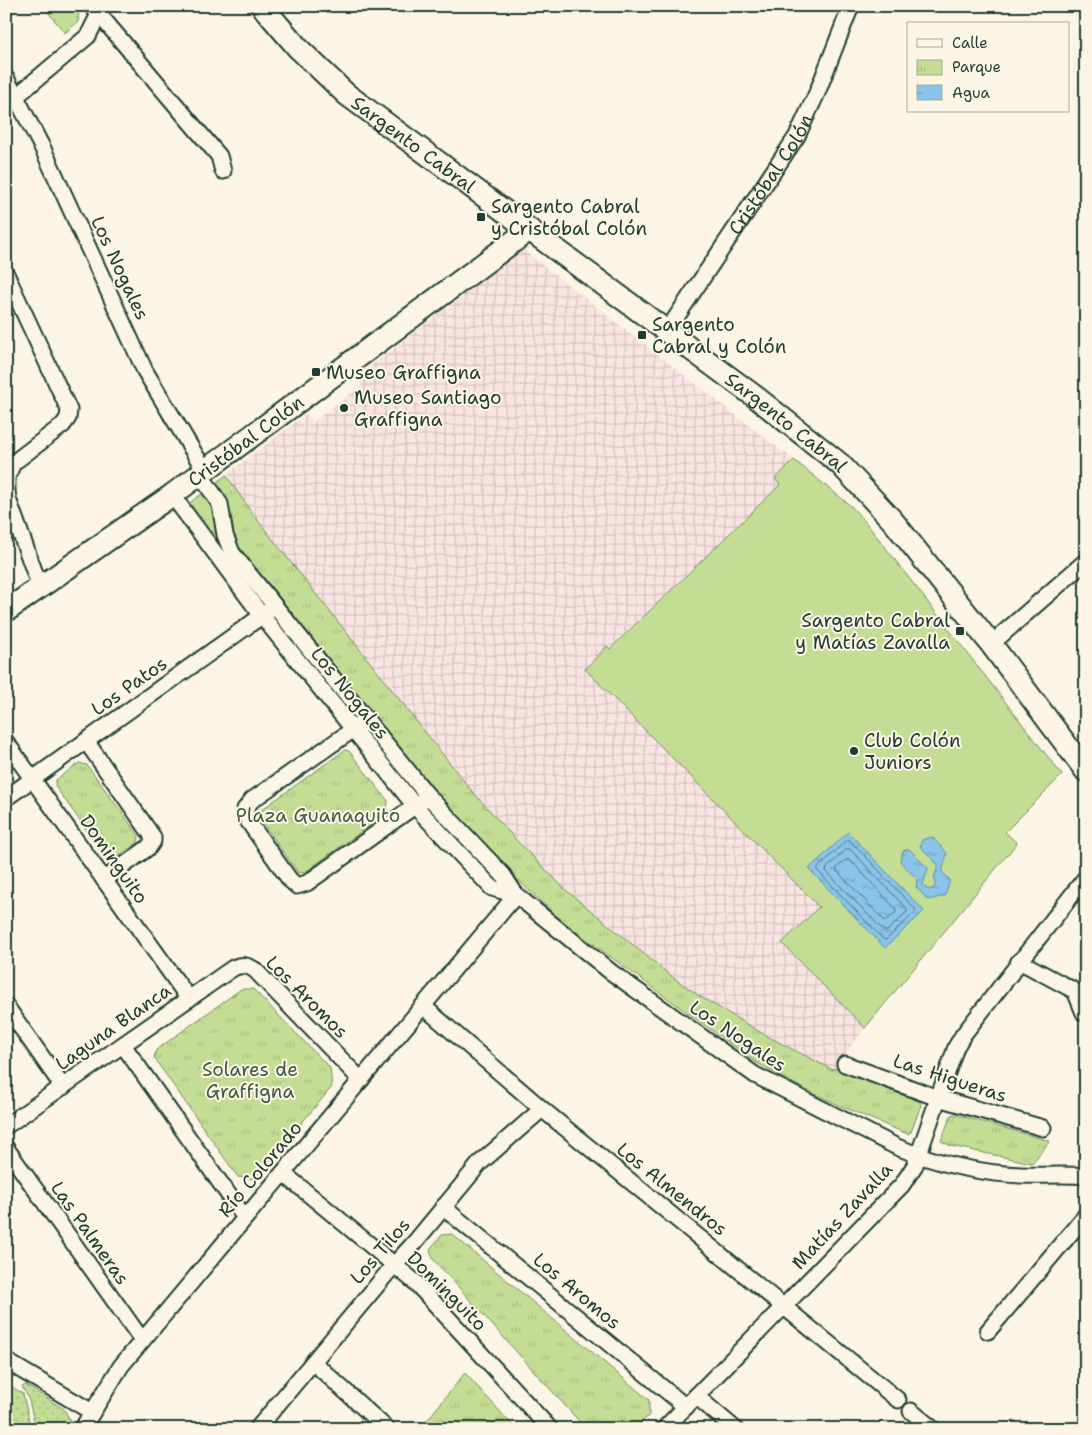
<svg xmlns="http://www.w3.org/2000/svg" width="1092" height="1435" font-family="'Shantell Sans',sans-serif">
	<style>
		.industrial { fill: url(#industrial-grid) }
		.grass { fill: url(#grass-dots); stroke: #718d64 }
		.park { fill: url(#park-tufts); stroke: #718d64 }
		.garden { fill: #c3dd94; stroke: #718d64 }
		.water { fill: url(#water-ripples); stroke: #608ea1 }
		.lines { fill: none; stroke-linecap: round; stroke-linejoin: round }
		.shore { stroke: #4a737d; stroke-width: 1 }
		.street-casing { stroke: #1f3d34; stroke-width: 19 }
		.secondary-casing { stroke: #1f3d34; stroke-width: 25 }
		.street { stroke: #fcf5e5; stroke-width: 15 }
		.secondary { stroke: #fcf5e5; stroke-width: 21 }
		.poi-dot { fill: #1f3d34; stroke: #fcf5e5; stroke-width: 2 }
		.labels { text-anchor: middle; dominant-baseline: central; stroke-width: 4; stroke-linejoin: round; paint-order: stroke }
		.street-label { font-size: 19px; fill: #1f3d34; stroke: #fcf5e5 }
		.poi-label { font-size: 19px; fill: #1f3d34; stroke: #fcf5e5; text-anchor: start }
		.park-label { font-size: 19px; fill: #405d47; stroke: #fcf5e5 }
	</style>
	<defs>
		<pattern id="industrial-grid" width="8" height="8" patternUnits="userSpaceOnUse" patternTransform="scale(1.25)"><rect width="8" height="8" fill="#f9e4e2"/><path d="M0 4h8M4 0v8" fill="none" stroke="#d5c4c2"/></pattern>
		<pattern id="grass-dots" width="8" height="8" patternUnits="userSpaceOnUse" patternTransform="scale(1.25)"><rect width="8" height="8" fill="#c3dd94"/><path d="M2 2h.1M6 6h.1" fill="none" stroke="#a7bf80" stroke-width="1.8" stroke-linecap="round"/></pattern>
		<pattern id="park-tufts" width="24" height="20" patternUnits="userSpaceOnUse" patternTransform="scale(1.25)"><rect width="24" height="20" fill="#c3dd94"/><path d="M3 7l-1-3M5 7V3M7 7l1-3M15 17l-1-3M17 17v-4M19 17l1-3" fill="none" stroke="#a7bf80"/></pattern>
		<pattern id="water-ripples" width="26" height="14" patternUnits="userSpaceOnUse" patternTransform="scale(1.25)"><rect width="26" height="14" fill="#8bc4ea"/><path d="M2 4q2-2 4 0t4 0M15 11q2-2 4 0t4 0" fill="none" stroke="#71a0be"/></pattern>
	</defs>
	<rect width="100%" height="100%" fill="#fcf5e5"/>
	<filter id="ink" filterUnits="userSpaceOnUse"><feTurbulence type="fractalNoise" baseFrequency=".02" numOctaves="2"/><feDisplacementMap in="SourceGraphic" scale="10" xChannelSelector="R" yChannelSelector="G"/><feConvolveMatrix kernelMatrix="1 2 1 2 8 2 1 2 1" color-interpolation-filters="sRGB"/></filter>
	<g filter="url(#ink)">
		<path class="industrial" d="M523 250 794 460 775 479 780 485 609 649 607 647 585 669 820 908 782 943 865 1028 833 1070 765 1035 701 997 671 976 567 891 518 842 471 790 252 513 226 475 306 414 313 422 362 385 356 377Z"/>
		<path class="grass" d="M6 1383 23 1394 31 1429H6Z
			M26 1385 64 1409 71 1422 69 1429H36L28 1397 22 1387Z"/>
		<path class="park" d="M43 6H76L79 9 78 22 65 33Z
			M226 475 252 513 471 790 518 842 567 891 671 976 701 997 765 1035 833 1070 834 1068 920 1102 921 1105 911 1132 908 1134 900 1131C850 1110 800 1090 754 1061L579 934 557 917 501 864 427 781 236 543C225 520 234 506 216 483Z
			M206 491 263 600 261 602 188 504Z
			M345 750 349 751 388 801 387 811 383 816 305 872 298 873 260 819 261 810Z
			M79 763 87 765 139 836 138 843 114 859 106 857 55 786 56 780Z
			M241 989H253L330 1068 332 1087 254 1179 238 1177 154 1058 156 1050Z
			M954 1114 1050 1141 1032 1163 951 1146 941 1141 951 1115Z
			M452 1234 649 1400V1415L635 1429H586L433 1259 430 1249 442 1235Z
			M465 1373 516 1429H420Z"/>
		<path class="garden" d="M794 460 851 506 867 524 1062 775 1005 832 1017 843 865 1028 782 943 819 907 585 669 607 646 610 649 780 485 775 479Z"/>
		<path class="water" d="M848 832 924 911 885 948 809 869Z
			M932 837 947 853 942 872 950 880 945 896 928 900 916 887 917 879 900 861 903 851 909 849 928 868 923 885 928 890 934 888 936 881 934 878 938 865 920 846 922 840Z"/>
		<g class="lines">
			<path class="shore" d="M847 840H850L916 910 915 912 886 940 883 939 817 870 818 868Z
				M847 849H850L907 909V912L887 931H884L826 871 827 868Z
				M846 860H850L896 909V912L887 920H884L837 871V868Z"/>
			<g class="street-casing">
				<g id="street">
					<path d="M92 6 219 156 223 171"/>
					<path d="M6 78 43 149 145 371 205 471"/>
					<path d="M6 105 88 36 102 8"/>
					<path d="M6 274 69 410 68 418 63 425 13 463 7 477V491L8 499 40 587"/>
					<path id="s1" d="M667 331 797 136 817 93 851 6"/>
					<path d="M200 474 220 504 225 535 232 553 428 796 503 875 516 895 611 972 755 1075 897 1147C936 1163 978 1173 1020 1175 1042 1176 1064 1174 1086 1176"/>
					<path d="M172 495 262 616 415 806 492 888 516 895"/>
					<path d="M991 644 1086 561"/>
					<path d="M361 724 252 800 245 809 248 821 290 880 297 886 307 883 423 800"/>
					<path d="M86 741 153 837V841L149 847 104 880"/>
					<path d="M6 742 189 999"/>
					<path d="M6 798 270 610"/>
					<path d="M1019 961 1075 991 1084 1013"/>
					<path d="M6 1006 63 1087"/>
					<path d="M423 1006 542 1109 898 1400"/>
					<path d="M123 1045 245 1218"/>
					<path d="M845 1064 938 1098 1043 1128"/>
					<path d="M6 1126 233 968C242 964 247 965 255 970L361 1080"/>
					<path d="M6 1148 142 1340"/>
					<path d="M283 1173 415 1282 550 1429"/>
					<path d="M443 1207 686 1407"/>
					<path d="M988 1331 1086 1215"/>
					<path d="M6 1361 92 1412"/>
					<path d="M313 1362 387 1429"/>
					<path d="M696 1396 735 1429"/>
					<path d="M911 1411 933 1429"/>
					<path d="M82 1429 121 1366 516 895"/>
					<path d="M257 1429 394 1265 415 1242 480 1163 542 1109"/>
					<path d="M664 1429 902 1185 915 1165 956 1047 963 1035 1086 877"/>
				</g>
			</g>
			<g class="secondary-casing">
				<g id="secondary">
					<path id="s2" d="M262 6 298 48 346 94 757 398 840 464 893 521 991 644 1086 771"/>
					<path id="s3" d="M6 611 172 495 529 230"/>
				</g>
			</g>
			<use href="#street" class="street"/>
			<use href="#secondary" class="secondary"/>
		</g>
	</g>
	<g class="poi-dot">
		<rect x="476" y="212" width="10" height="10" rx="2.5"/>
		<rect x="637" y="330" width="10" height="10" rx="2.5"/>
		<rect x="311" y="367" width="10" height="10" rx="2.5"/>
		<circle cx="344" cy="408" r="5"/>
		<rect x="955" y="626" width="10" height="10" rx="2.5"/>
		<circle cx="854" cy="751" r="5"/>
	</g>
	<g class="labels">
		<g class="street-label">
			<text stroke="none"><textPath href="#s2" startOffset="206">Sargento Cabral</textPath></text>
			<text stroke="none"><textPath href="#s1" startOffset="188">Cristóbal Colón</textPath></text>
			<text transform="translate(120 268) rotate(65)">Los Nogales</text>
			<text stroke="none"><textPath href="#s2" startOffset="671">Sargento Cabral</textPath></text>
			<text stroke="none"><textPath href="#s3" startOffset="294">Cristóbal Colón</textPath></text>
			<text transform="translate(129 686) rotate(-35)">Los Patos</text>
			<text transform="translate(350 693) rotate(51)">Los Nogales</text>
			<text transform="translate(114 859) rotate(55)">Dominguito</text>
			<text transform="translate(307 997) rotate(45)">Los Aromos</text>
			<text transform="translate(113 1027) rotate(-35)">Laguna Blanca</text>
			<text transform="translate(738 1036) rotate(34)">Los Nogales</text>
			<text transform="translate(950 1078) rotate(18)">Las Higueras</text>
			<text transform="translate(260 1169) rotate(-50)">Río Colorado</text>
			<text transform="translate(672 1189) rotate(39)">Los Almendros</text>
			<text transform="translate(842 1216) rotate(-47)">Matías Zavalla</text>
			<text transform="translate(90 1233) rotate(55)">Las Palmeras</text>
			<text transform="translate(380 1251) rotate(-49)">Los Tilos</text>
			<text transform="translate(447 1291) rotate(45)">Dominguito</text>
			<text transform="translate(577 1291) rotate(40)">Los Aromos</text>
		</g>
		<g class="poi-label">
			<text x="491" y="206">Sargento Cabral<tspan x="491" dy="22">y Cristóbal Colón</tspan></text>
			<text x="652" y="324">Sargento<tspan x="652" dy="22">Cabral y Colón</tspan></text>
			<text x="326" y="372">Museo Graffigna</text>
			<text x="354" y="397">Museo Santiago<tspan x="354" dy="22">Graffigna</tspan></text>
			<text x="950" y="620" text-anchor="end">Sargento Cabral<tspan x="950" dy="22">y Matías Zavalla</tspan></text>
			<text x="864" y="740">Club Colón<tspan x="864" dy="22">Juniors</tspan></text>
		</g>
		<g class="park-label">
			<text x="318" y="815">Plaza Guanaquito</text>
			<text x="250" y="1069">Solares de<tspan x="250" dy="22">Graffigna</tspan></text>
		</g>
	</g>
	<rect width="1092" height="1435" fill="none" stroke="#fcf5e5" stroke-width="25"/>
	<rect x="12" y="12" width="1067" height="1410" fill="none" stroke="#1f3d34" stroke-width="2" filter="url(#ink)"/>
	<rect x="907" y="22" width="162" height="90" fill="#fcf5e5" stroke="#a4ab9e"/>
	<rect x="917" y="39" width="25" height="8" fill="#fcf5e5" stroke="#a4ab9e"/>
	<text x="952" y="48" font-size="15" fill="#1f3d34">Calle</text>
	<rect x="917" y="60" width="25" height="15" fill="url(#park-tufts)" stroke="#a4ab9e"/>
	<text x="952" y="72" font-size="15" fill="#1f3d34">Parque</text>
	<rect x="917" y="85" width="25" height="15" fill="url(#water-ripples)" stroke="#a4ab9e"/>
	<text x="952" y="98" font-size="15" fill="#1f3d34">Agua</text>
</svg>
